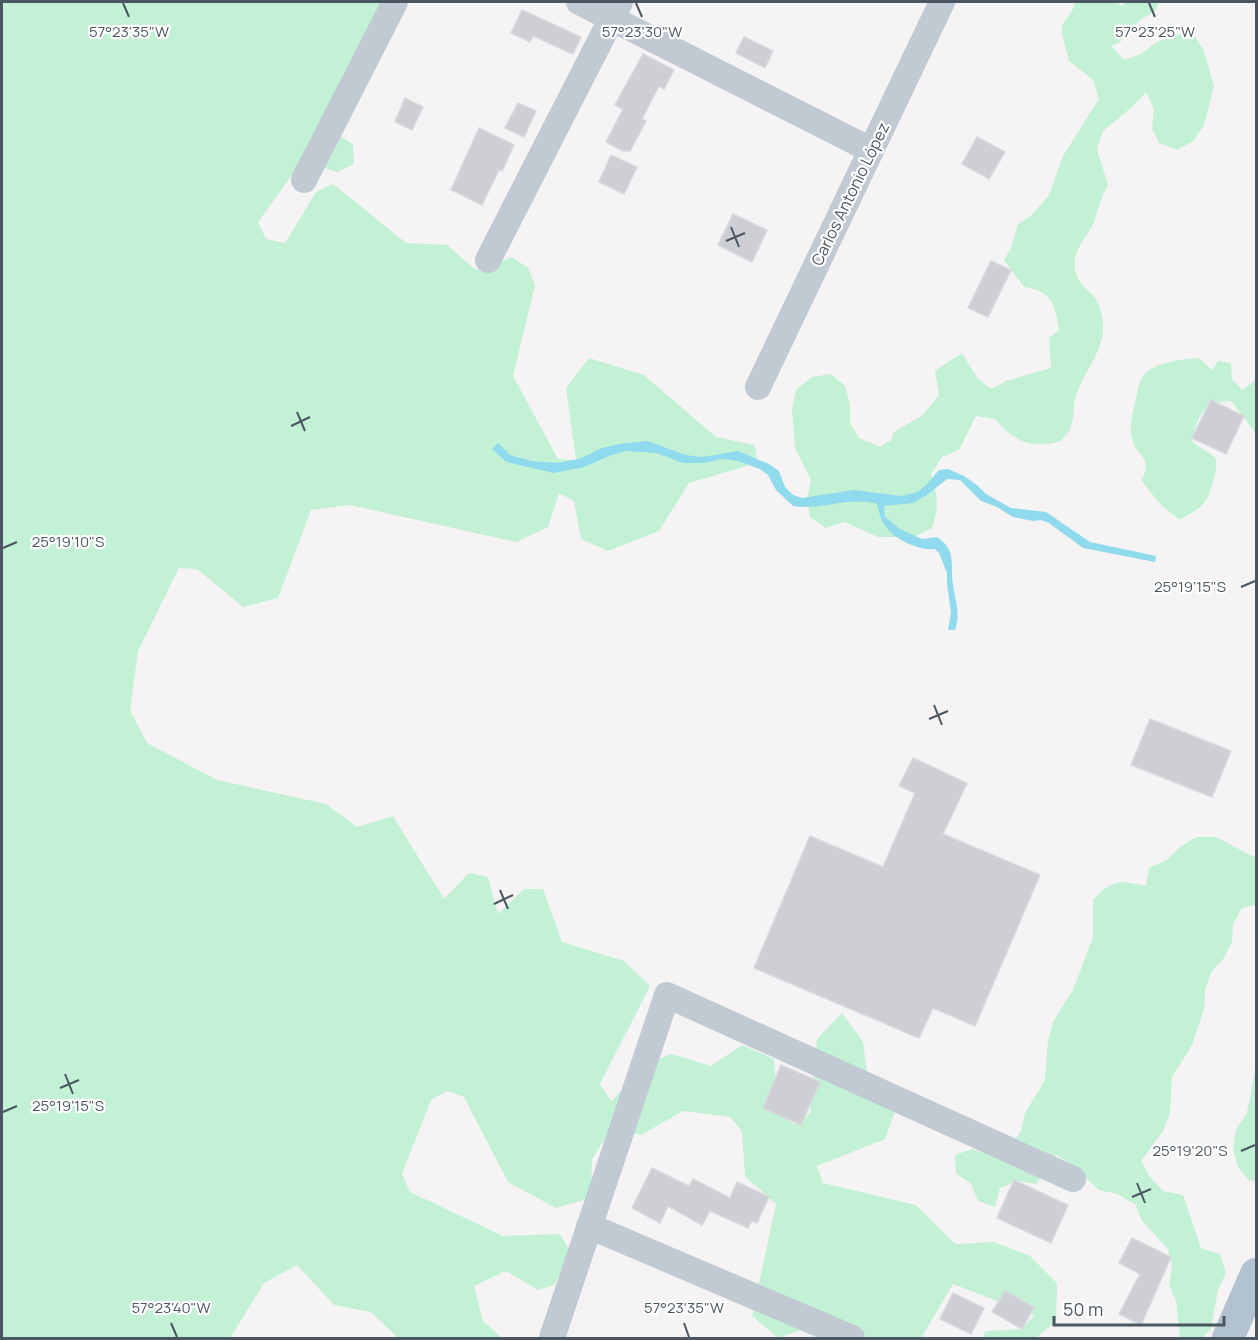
<svg xmlns="http://www.w3.org/2000/svg" width="1258" height="1340" font-family="Manrope,sans-serif">
	<style>
		.green { fill: #c3f1d5 }
		.water { fill: #90daee }
		.building { fill: #cdcfd5; stroke: #d7d9de; stroke-width: 1.5 }
		.lines { fill: none; stroke-linecap: round; stroke-linejoin: round }
		.minor { stroke: #c1cad2; stroke-width: 26 }
		.major { stroke: #b3c2d1; stroke-width: 32 }
		.ticks { fill: none; stroke: #4a5661; stroke-width: 2 }
		.labels { text-anchor: middle; dominant-baseline: central; stroke-width: 4.5; stroke-linejoin: round; paint-order: stroke }
		.street-label { font-size: 16px; fill: #4a5661; stroke: #fff }
		.ticks-label { font-size: 15px; text-anchor: middle; fill: #4a5661; stroke: #fff; stroke-width: 4.5; stroke-linejoin: round; paint-order: stroke }
	</style>
	<rect width="100%" height="100%" fill="#f5f3f3"/>
	<path class="green" d="M2 2H380L338 134 353 145 354 164 337 172 302 161 258 222 266 239 285 243 316 192 333 184 406 243 447 245 476 270 512 257 528 268 535 285 513 376 558 459 576 460 566 388 589 358 644 375 716 437 755 445 757 463 689 483 659 531 608 551 581 539 574 501 559 493 548 527 516 542 350 505 311 510 278 598 243 607 197 569 179 568 138 651 130 710 147 743 217 780 326 804 357 827 393 816 444 899 469 873 488 877 498 914 524 889H543L562 942 624 961 650 986 600 1084 611 1101 653 1061 671 1054 711 1066 742 1045 774 1059 778 1114 794 1124 810 1114 817 1039 842 1013 863 1042 868 1081 898 1103 885 1139 817 1166 823 1183 916 1205 955 1244 994 1242 1030 1256 1057 1283 1056 1321 1036 1338H983L985 1331 1022 1329 1034 1315 953 1284 921 1338H864L833 1319 778 1338 752 1316 776 1204 745 1176 742 1131 730 1117 683 1111 641 1135 612 1128 592 1159 591 1198 556 1208 508 1182 464 1097 447 1091 431 1100 402 1174 410 1192 503 1236 560 1234 571 1253 554 1285 538 1290 506 1271 474 1286 483 1321 502 1338H398L371 1312 334 1305 297 1265 264 1283 230 1338H2Z
		M1075 2H1116L1122 6 1126 2H1159L1156 10 1139 21 1119 43 1111 46 1124 60 1141 54 1157 42 1175 34 1194 35 1204 51 1214 86 1204 125 1193 141 1177 150 1159 143 1152 128 1154 109 1146 92 1133 106 1103 131 1097 149 1108 185C1100 199 1100 204 1095 219 1089 237 1072 248 1075 269 1078 288 1093 291 1098 303 1113 341 1091 359 1078 390 1072 402 1075 415 1071 426 1070 431 1064 437 1061 441 1030 449 1015 442 995 419L976 416 959 450 942 457 931 474C938 496 939 506 932 528L914 537H878L844 522 826 528 810 517 807 499 811 480 795 448 792 410 796 390 812 377 831 374 845 386 850 404V423L859 438 880 447 891 440 894 432 923 415 939 395 935 371 962 353 978 379 991 389 1006 381 1051 368 1049 338 1059 330C1055 304 1052 291 1024 287L1004 260 1011 248 1018 224 1032 215 1049 195 1063 156 1099 99 1093 80 1069 61 1062 34V25L1073 9Z
		M1199 358 1212 370 1218 361 1231 363 1232 379 1242 390 1256 380V434L1231 401C1204 401 1197 417 1192 441 1199 449 1211 452 1215 458 1220 466 1210 496 1204 503 1198 510 1187 515 1180 520L1161 505 1141 480C1155 457 1136 457 1132 439 1129 427 1132 415 1135 403 1137 395 1138 383 1143 376 1153 362 1183 359 1199 358Z
		M1197 837H1216L1256 858V905L1242 908 1233 924 1232 942 1224 958 1211 972 1205 990 1204 1009 1192 1045 1172 1077 1170 1113 1163 1131 1141 1161 1150 1177 1163 1191 1183 1195 1201 1248 1220 1254 1226 1273 1218 1290 1211 1329 1202 1338H1180L1176 1301 1169 1285 1172 1268 1168 1249 1142 1221 1135 1204 1117 1194 1099 1190 1071 1164 1056 1155 1036 1184 1017 1181 1000 1188 995 1207 978 1201 971 1184 956 1173 955 1155 972 1149 992 1156 1010 1147 1021 1131 1025 1113 1045 1080 1048 1041 1053 1022 1073 990 1093 937V900C1113 879 1118 880 1146 886L1149 868 1168 859 1181 846Z
		M1256 1065V1180L1249 1181 1238 1167 1233 1149 1236 1129 1247 1113Z"/>
	<path class="water" d="M648 441 685 455 702 457 738 451 769 464 779 471 785 487 793 495 802 498 854 490 902 496 918 492 927 484 939 470 948 469 964 476 977 485 986 494 1011 508 1046 512 1090 542 1156 556 1155 562 1083 548 1049 523 1041 520 1033 521 1013 517 997 507 981 501 960 480 947 479 927 495 913 503 884 506 885 517 900 529 922 539 937 537C957 550 950 564 953 584 955 601 961 613 955 630H948L951 613 947 583V573L939 553 935 549C918 551 893 539 883 523 880 518 879 510 877 504 848 496 821 511 793 506L776 490 768 475 760 469 738 461 722 459 703 463H683L656 453 626 451 609 456 584 467 554 473 506 462 492 449 498 443 510 455 532 461 557 463 579 459 602 448 619 444Z"/>
	<path class="building" d="M522 10 581 37 573 54 533 36 530 42 511 33Z
		M744 37 773 51 765 68 736 53Z
		M643 54 674 70 664 89 659 86 642 119 646 121 630 151H623L606 142 623 109 615 105Z
		M405 98 423 107 412 130 395 122Z
		M518 103 536 111 524 137 505 128Z
		M479 128 514 145 502 171 499 170 482 205 451 190Z
		M977 137 1005 152 989 179 962 164Z
		M611 155 637 167 624 194 599 182Z
		M733 214 767 230 752 262 718 245Z
		M991 261 1011 270 988 317 968 308Z
		M1211 400 1244 416 1226 454 1192 438Z
		M1150 719 1231 751 1212 797 1131 765Z
		M913 758 967 783 943 834 1040 875 975 1026 933 1008 919 1038 754 968 810 836 883 867 915 793 899 786Z
		M781 1065 820 1082 801 1125 763 1108Z
		M652 1168 689 1186 693 1179 730 1198 737 1182 769 1197 757 1223 752 1221 748 1228 710 1211 702 1225 668 1206 660 1223 632 1208Z
		M1014 1180 1068 1205 1051 1243 997 1218Z
		M1132 1238 1171 1257 1141 1325 1119 1314 1140 1274 1119 1263Z
		M1005 1291 1034 1307 1022 1329 992 1312Z
		M953 1293 984 1308 971 1334 940 1319Z"/>
	<g class="lines">
		<path class="minor" d="M579 2 871 150
			M304 180 395 2
			M488 260 620 2
			M758 387 942 2
			M589 1226 852 1338
			M552 1338 667 995 1073 1179"/>
		<path class="major" d="M1228 1338 1256 1274"/>
	</g>
	<path class="ticks" d="M123 3 129 17M636 3 642 17M1149 3 1155 17M731 227 739 247M726 241 745 233M297 412 305 431M291 426 310 417M3 548 17 542M1241 587 1255 581M934 705 942 725M929 719 948 711M500 890 508 909M494 904 513 895M65 1074 73 1094M60 1088 79 1080M3 1112 17 1106M1241 1151 1255 1145M1137 1183 1145 1203M1132 1197 1151 1189M171 1323 177 1337M684 1323 689 1337"/>
	<g class="labels">
		<g class="street-label">
			<text transform="translate(850 194) rotate(-64)">Carlos Antonio López</text>
		</g>
	</g>
	<g class="ticks-label">
		<text x="129" y="37">57°23'35"W</text>
		<text x="642" y="37">57°23'30"W</text>
		<text x="1155" y="37">57°23'25"W</text>
		<text x="68" y="547">25°19'10"S</text>
		<text x="1190" y="592">25°19'15"S</text>
		<text x="68" y="1111">25°19'15"S</text>
		<text x="1190" y="1156">25°19'20"S</text>
		<text x="171" y="1313">57°23'40"W</text>
		<text x="684" y="1313">57°23'35"W</text>
	</g>
	<rect width="1258" height="1340" fill="none" stroke="#4a5661" stroke-width="6"/>
	<path d="M1054 1316v9h170v-9" fill="none" stroke="#4a5661" stroke-width="3"/>
	<text x="1063" y="1316" font-size="18" fill="#4a5661" stroke="#ffffff" stroke-width="4.5" paint-order="stroke">50 m</text>
</svg>
